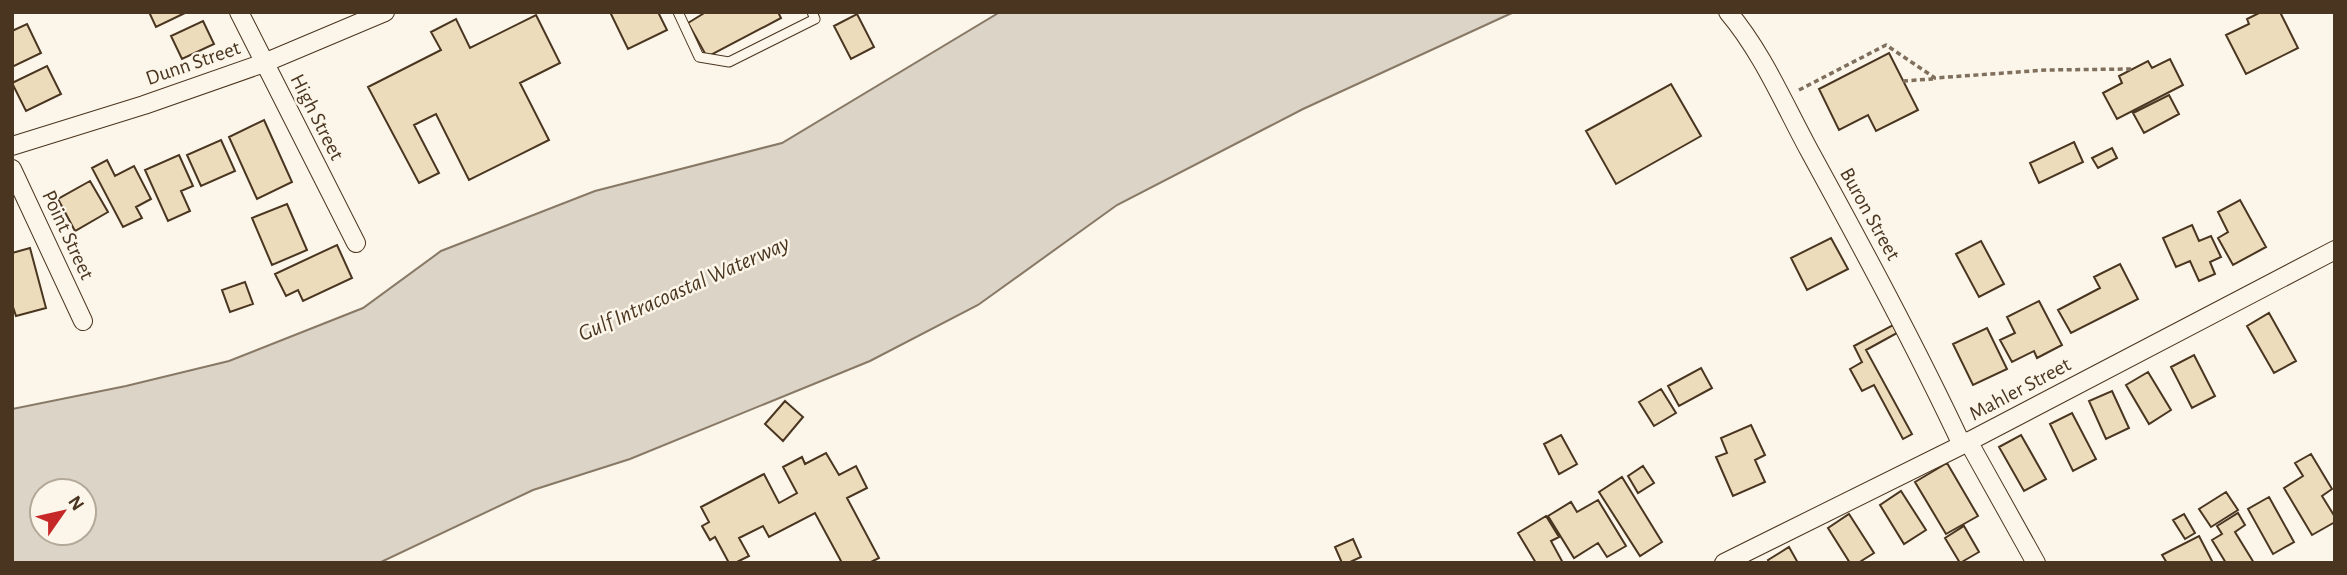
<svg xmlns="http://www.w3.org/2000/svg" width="2347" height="575" font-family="'Alegreya Sans',sans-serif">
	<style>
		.water { fill: #dcd4c6; stroke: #887966; stroke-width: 2; fill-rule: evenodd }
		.building { fill: #ecdcbc; stroke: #4a3520; stroke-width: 2 }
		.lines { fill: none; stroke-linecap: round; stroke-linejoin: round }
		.service-casing { stroke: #4a3520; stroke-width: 11 }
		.minor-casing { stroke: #4a3520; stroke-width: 20 }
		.path { stroke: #7f6f5c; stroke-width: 3.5; stroke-dasharray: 5 3.5; stroke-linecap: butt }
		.service { stroke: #fbf6e9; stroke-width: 9 }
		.minor { stroke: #fbf6e9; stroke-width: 18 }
		.labels { text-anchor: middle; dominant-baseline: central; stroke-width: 5; stroke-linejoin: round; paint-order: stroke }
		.street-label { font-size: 21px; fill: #4a3520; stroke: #fbf6e9 }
		.water-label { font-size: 23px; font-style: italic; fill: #4a3520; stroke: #fbf6e9 }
	</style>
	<rect width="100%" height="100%" fill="#fbf6e9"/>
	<path class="water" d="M1000 12H1514L1303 109 1117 205 978 305 870 361 630 459 533 490 379 563H12V409L126 386 229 361 363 308 441 251 595 191 782 143ZM42 491H84V533H42Z"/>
	<path class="building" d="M149 12H187L156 27Z
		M610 12H658L667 30 628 49Z
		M706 12H778L781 18 707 57 688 23Z
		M2261 12H2280L2298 48 2246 74 2226 35 2249 24 2247 19Z
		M857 14 874 47 851 59 834 26Z
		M536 15 560 63 520 83 549 140 469 180 436 114 414 125 439 173 419 183 368 87 441 50 431 32 456 19 470 48Z
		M203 21 214 44 182 59 171 36Z
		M27 24 41 53 12 67V31Z
		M1889 53 1918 110 1876 131 1868 115 1839 130 1819 89Z
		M2170 59 2183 85 2117 119 2103 93 2122 83 2119 76 2148 61 2152 68Z
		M47 66 61 94 26 111 12 83Z
		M1671 84 1701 136 1616 184 1586 131Z
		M2169 95 2179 114 2144 133 2133 113Z
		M264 120 292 182 257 199 229 137Z
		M221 140 235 171 201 186 187 155Z
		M2074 142 2083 162 2039 183 2030 163Z
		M2112 148 2117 158 2098 168 2092 158Z
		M179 155 193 186 181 191 190 211 168 221 145 170Z
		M107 160 115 176 134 166 151 199 136 207 142 218 123 227 92 168Z
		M90 181 108 212 75 231 58 199Z
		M2240 200 2266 247 2233 265 2218 238 2228 232 2218 212Z
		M287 204 307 250 272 265 252 218Z
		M2192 225 2199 241 2211 236 2221 257 2210 262 2215 274 2199 281 2190 261 2176 267 2163 238Z
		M1831 238 1848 269 1807 290 1791 258Z
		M1981 241 2004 284 1979 297 1956 254Z
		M337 245 352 278 303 301 298 290 286 296 275 274Z
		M30 248 46 308 16 316 12 304V253Z
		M2120 264 2138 299 2071 333 2058 310 2100 288 2094 277Z
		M245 282 253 304 230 312 222 290Z
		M2039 301 2062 345 2037 358 2034 351 2012 362 2000 340 2015 333 2007 317Z
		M2269 313 2296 361 2274 373 2247 326Z
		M1893 325 1897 333 1866 350 1912 434 1903 439 1874 385 1862 391 1850 369 1862 362 1854 346Z
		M1987 328 2007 369 1973 385 1953 344Z
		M2194 355 2215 396 2192 408 2171 367Z
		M1701 368 1712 388 1679 406 1668 386Z
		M2148 372 2171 410 2149 424 2126 385Z
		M1661 389 1676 413 1654 426 1639 402Z
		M2112 391 2129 428 2106 439 2089 401Z
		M785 401 803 417 783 441 765 424Z
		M2072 413 2096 459 2073 471 2050 424Z
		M1751 425 1765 455 1755 460 1765 482 1733 496 1716 457 1727 453 1721 438Z
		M1561 435 1577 464 1559 474 1544 444Z
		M2021 435 2046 479 2024 491 1999 447Z
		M826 453 839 475 856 466 867 488 847 498 879 558 869 563H842L815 513 769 537 763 526 739 538 749 556 735 563H729L715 537 710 540 702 526 709 522 701 507 764 474 779 503 797 493 783 467 802 457 805 464Z
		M2311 454 2332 489 2322 496 2335 517V522L2312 535 2284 488 2303 476 2295 463Z
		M1947 463 1978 516 1946 534 1915 482Z
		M1643 466 1654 483 1638 493 1628 476Z
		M1622 477 1662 542 1640 556 1599 492Z
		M1901 491 1926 530 1904 544 1880 505Z
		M2226 492 2238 510 2211 527 2199 509Z
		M2269 497 2294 542 2273 554 2248 509Z
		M1598 500 1626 546 1607 557 1598 543 1574 558 1548 516 1571 502 1577 512Z
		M2238 513 2245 525 2235 532 2254 563H2226L2212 540 2222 534 2217 526Z
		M1849 514 1874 553 1858 563H1850L1828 528Z
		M2184 514 2195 533 2185 539 2173 520Z
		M1546 516 1559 537 1551 541 1563 563H1536L1518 533Z
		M1964 526 1979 552 1960 563 1945 538Z
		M2199 536 2213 563H2167L2162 555Z
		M1353 539 1361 557 1348 563H1342L1335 547Z
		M1789 547 1798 563H1770L1768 560Z"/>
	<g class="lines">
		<g class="service-casing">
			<path id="service" d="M678 12 699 57 729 62 815 19 812 12"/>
		</g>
		<g class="minor-casing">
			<path id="minor" d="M239 12 356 243
				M1728 12C1762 52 1784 104 1809 150 1862 247 1915 345 1962 445
				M12 146 144 105 264 63 385 12
				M12 169 83 321
				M1968 441 2036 563
				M1724 563 1962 445 2335 250"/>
		</g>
		<path class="path" d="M1903 81 1933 79
			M1799 90 1886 45 1935 78 2046 70 2131 69"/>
		<use href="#service" class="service"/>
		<use href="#minor" class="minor"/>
	</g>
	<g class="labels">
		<g class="street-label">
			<text transform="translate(193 63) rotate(-19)">Dunn Street</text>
			<text transform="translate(317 117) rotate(63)">High Street</text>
			<text transform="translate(1870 214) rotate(61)">Buron Street</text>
			<text transform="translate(68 235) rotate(65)">Point Street</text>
			<text transform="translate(2020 389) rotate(-28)">Mahler Street</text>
		</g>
		<g class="water-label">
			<text transform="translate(684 289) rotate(-24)">Gulf Intracoastal Waterway</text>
		</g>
	</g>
	<rect width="2347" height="575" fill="none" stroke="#4a3520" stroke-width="28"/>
	<g transform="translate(63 512) rotate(56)"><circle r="33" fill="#fbf6e9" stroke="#b4a999" stroke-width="2"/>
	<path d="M0-5L12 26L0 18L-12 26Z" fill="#c62828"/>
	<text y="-10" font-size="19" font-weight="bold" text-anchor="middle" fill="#4a3520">N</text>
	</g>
</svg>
